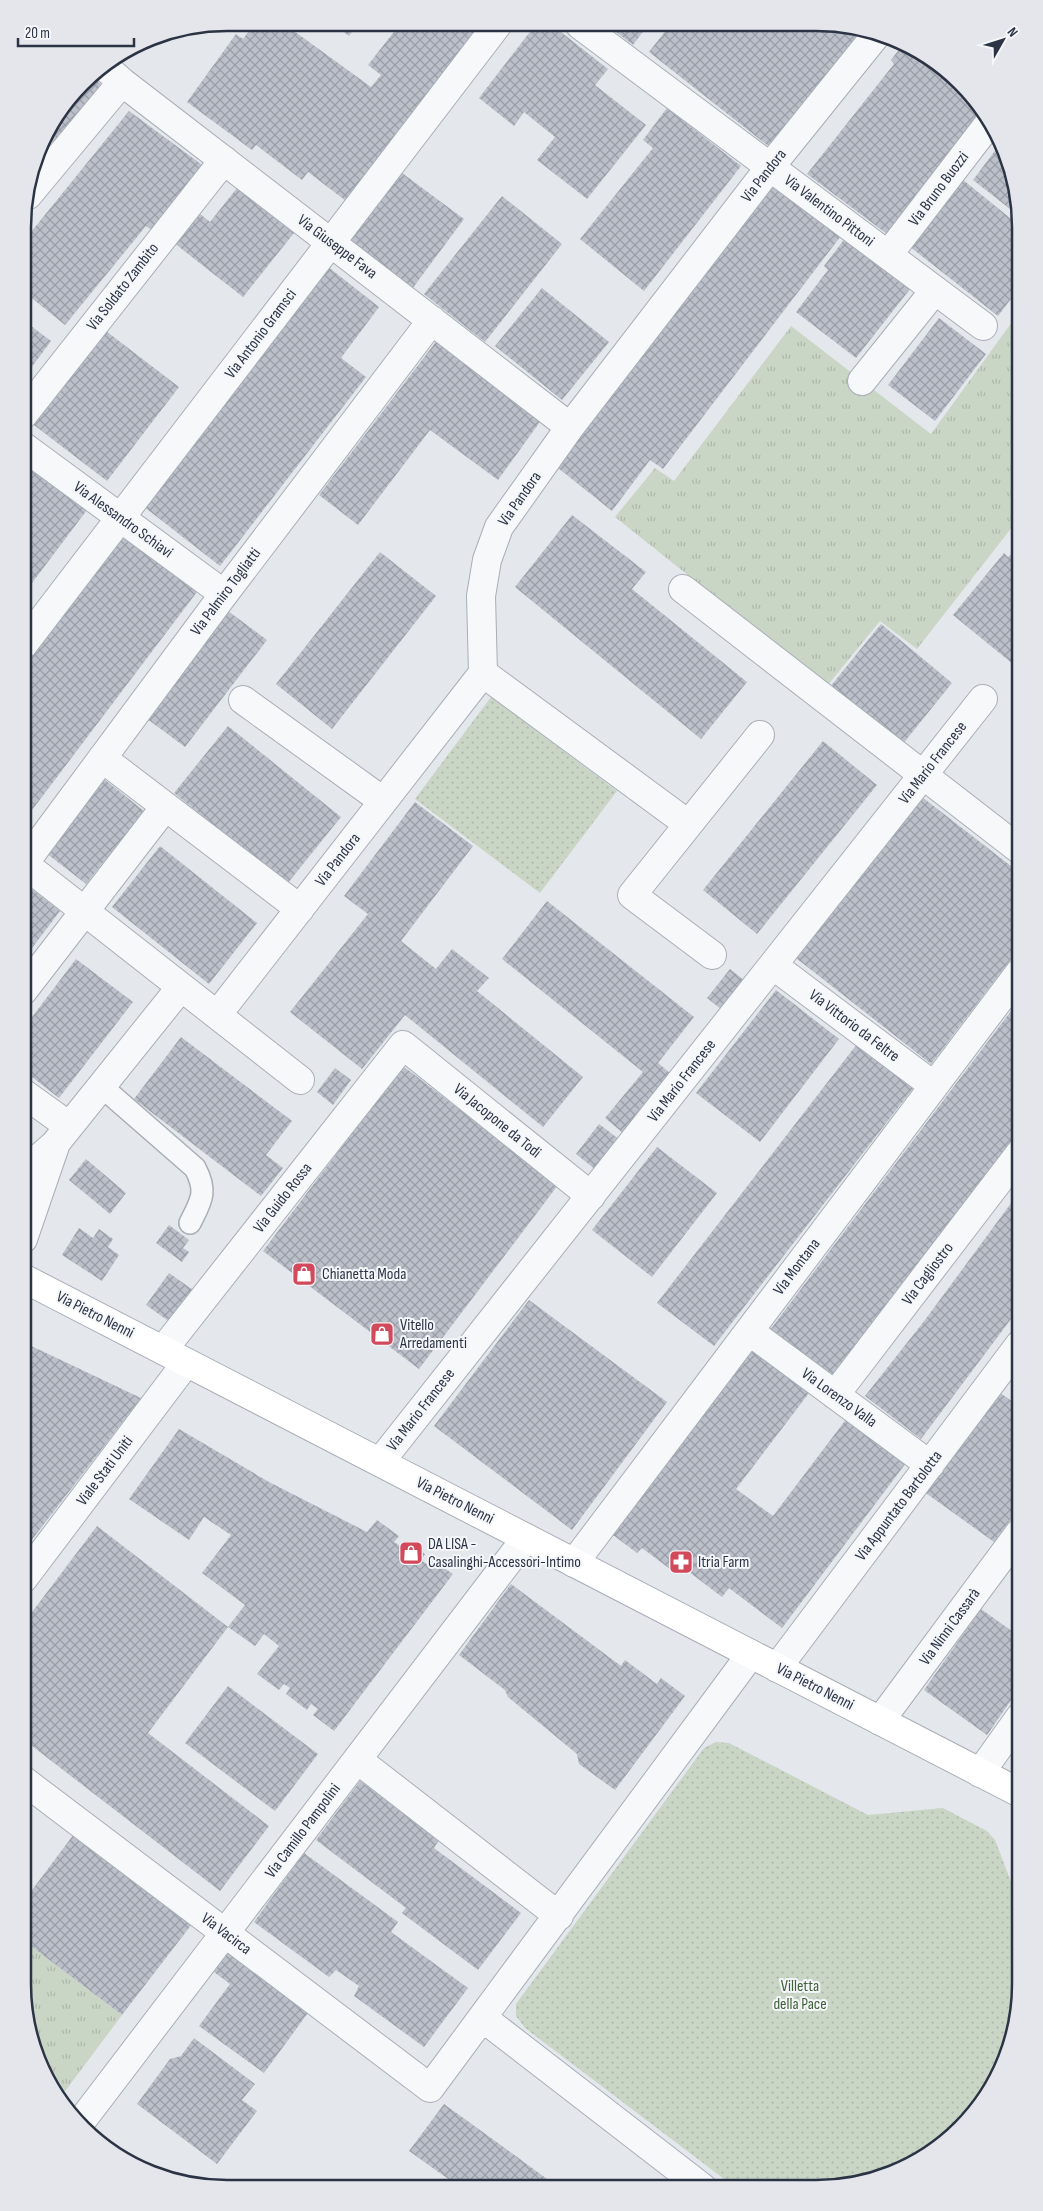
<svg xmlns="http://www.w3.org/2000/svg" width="1043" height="2211" font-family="'Sofia Sans Condensed',sans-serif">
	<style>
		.grass { fill: url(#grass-tufts) }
		.park { fill: url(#park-dots) }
		.building { fill: url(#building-cross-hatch) }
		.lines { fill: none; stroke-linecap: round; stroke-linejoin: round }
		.lane-casing { stroke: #a9aeb7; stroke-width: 24 }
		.street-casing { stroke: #a9aeb7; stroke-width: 30 }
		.secondary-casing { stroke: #a9aeb7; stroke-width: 30 }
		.lane { stroke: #f7f8fa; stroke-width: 21 }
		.street { stroke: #f7f8fa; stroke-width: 28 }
		.secondary { stroke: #fff; stroke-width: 28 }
		.labels { text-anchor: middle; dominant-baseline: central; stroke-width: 4; stroke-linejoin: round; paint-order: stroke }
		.street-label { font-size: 16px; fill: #2b3445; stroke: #f4f6f9 }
		.poi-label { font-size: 16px; fill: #2b3445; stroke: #f4f6f9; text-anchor: start }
		.park-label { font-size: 16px; fill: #3f6138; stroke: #f4f6f9 }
		.rim { fill: none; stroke: #2b3445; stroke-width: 2.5 }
	</style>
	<defs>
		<pattern id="grass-tufts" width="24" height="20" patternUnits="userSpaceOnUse" patternTransform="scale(1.25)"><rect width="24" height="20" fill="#c9d6c5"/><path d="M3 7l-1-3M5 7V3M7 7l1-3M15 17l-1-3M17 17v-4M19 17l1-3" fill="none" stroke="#adb8ab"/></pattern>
		<pattern id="park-dots" width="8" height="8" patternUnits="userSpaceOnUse" patternTransform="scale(1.25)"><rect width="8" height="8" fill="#c9d6c5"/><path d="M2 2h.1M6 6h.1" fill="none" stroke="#adb8ab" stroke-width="1.8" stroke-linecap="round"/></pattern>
		<pattern id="building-cross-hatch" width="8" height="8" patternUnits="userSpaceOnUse" patternTransform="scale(1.25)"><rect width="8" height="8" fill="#bbc0ca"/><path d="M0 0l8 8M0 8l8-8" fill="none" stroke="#989da6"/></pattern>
	</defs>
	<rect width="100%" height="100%" fill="#e4e7ec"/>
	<path class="grass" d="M1020 311V517L917 649 880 621 827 686 615 517 655 468 674 481 791 326 931 434Z
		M23 1940 122 2015 60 2098C24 2055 22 1994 23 1940Z"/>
	<path class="park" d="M491 697 617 791 540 893 415 799Z
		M716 1742 729 1743 868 1815 943 1808 987 1831 995 1840 1016 1895 1020 1897V1997L1005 2062 970 2119 929 2154 869 2181 816 2188H736L525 2028 516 2016V2004L704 1748Z"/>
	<path class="building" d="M255 23H283L371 87 381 75 368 65 400 24H485L350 204 308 172 302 180 256 145 252 150 187 102 236 34 243 39Z
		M332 23H358L349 36Z
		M536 24 552 25 608 69 595 85 646 125 587 199 537 160 555 137 524 112 514 126 479 98Z
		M607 25H648L633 45Z
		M670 25 855 26 867 30 772 149 649 52Z
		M904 43 951 74 986 113 891 237 807 174 894 64 891 60Z
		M91 75 108 91 61 149 45 135Z
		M667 108 741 166 644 291 580 239 653 148 643 140Z
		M129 111 209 170 158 234 146 226 65 325 23 291V242Z
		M1000 144 1013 174 1019 216 973 180Z
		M398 170 464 219 412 289 346 239Z
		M772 176 844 232 663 469 650 460 612 511 553 464Z
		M962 179 1020 226V273L1016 279 1020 283V287L998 316 909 246Z
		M237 188 294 233 243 297 169 239 194 209 210 222Z
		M502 196 562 244 485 342 424 294Z
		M849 233 914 284 856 358 796 312 828 270 824 266Z
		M327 266 379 307 341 358 366 377 220 566 143 506Z
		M542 288 609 342 562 400 495 346Z
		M939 318 986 354 935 421 888 385Z
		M23 320 51 341 23 379Z
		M102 328 179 387 107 481 30 422Z
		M438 339 542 419 498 480 430 430 358 525 319 495Z
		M23 459 90 506 23 595Z
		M572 515 646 572 632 589 747 682 701 739 515 587Z
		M126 531 200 588 23 822V667Z
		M1020 547V670L953 615 1004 553 1008 557Z
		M380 552 436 596 332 729 276 684Z
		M228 611 267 640 185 747 146 718Z
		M881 624 952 683 902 745 830 687Z
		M228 726 341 817 287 884 174 793Z
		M823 741 877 785 757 934 703 890Z
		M104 779 144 811 86 884 46 853Z
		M922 797 1020 873V947L931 1064 796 958Z
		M415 802 473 846 401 941 436 969 452 949 489 978 477 991 583 1077 543 1127 405 1015 362 1069 290 1012 368 914 344 896Z
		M1020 809V825L1013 819Z
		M160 846 257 923 209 984 112 907Z
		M29 887 60 911 23 960V895Z
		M547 901 694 1017 658 1063 676 1078 629 1138 605 1118 643 1072 502 959Z
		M76 959 133 1002 59 1098 23 1070V1029Z
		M730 969 749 984 726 1013 707 998Z
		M776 990 839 1039 760 1142 696 1093Z
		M1020 999V1129L832 1377 770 1330Z
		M181 1037 292 1121 266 1155 283 1168 261 1196 134 1099Z
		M857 1044 914 1087 714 1346 657 1303Z
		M403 1066 558 1185 419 1369 263 1251Z
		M335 1068 351 1080 333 1105 317 1092Z
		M599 1124 620 1140 596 1170 576 1154Z
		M657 1147 717 1193 652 1277 592 1230Z
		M86 1159 126 1193 110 1214 69 1180Z
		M1020 1191V1307L921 1439 865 1396 925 1320Z
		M169 1225 189 1240 183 1248 189 1252 182 1262 156 1243Z
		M79 1228 93 1238 99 1229 113 1239 108 1247 119 1255 102 1281 62 1255Z
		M169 1273 193 1290 170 1322 146 1305Z
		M529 1300 667 1402 572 1530 434 1426Z
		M23 1342 141 1398 24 1550 23 1548Z
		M753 1350 809 1393 736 1489 773 1516 847 1418 906 1463 782 1628 729 1588 722 1597 676 1562 670 1569 642 1548 637 1553 613 1535Z
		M996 1390 1020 1407V1506L994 1542 923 1491Z
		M179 1429 269 1482 367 1532 377 1520 399 1536 394 1542 402 1547 406 1541 425 1554 421 1560 428 1565 432 1560 453 1574 334 1731 313 1715 318 1709 311 1704 307 1710 286 1694 290 1688 284 1684 279 1690 257 1674 279 1646 264 1634 255 1646 228 1627 245 1605 202 1573 231 1535 204 1517 189 1540 129 1499Z
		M97 1526 228 1627 148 1733 269 1826 220 1891 23 1739V1624Z
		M1020 1559V1574L1013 1569Z
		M511 1584 621 1666 625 1660 657 1684 661 1678 685 1696 615 1790 579 1764 577 1754 508 1697 505 1690 459 1655Z
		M981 1609 1020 1637V1687L987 1735 924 1690Z
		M228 1686 318 1754 275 1811 185 1743Z
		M360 1781 439 1840 434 1848 521 1913 478 1970 402 1913 406 1908 316 1840Z
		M74 1834 192 1924 122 2015 23 1940V1902Z
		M304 1853 398 1922 391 1932 468 1988 424 2047 354 1996 359 1986 336 1970 329 1977 254 1922Z
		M233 1946 313 2006 264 2073 199 2026 230 1984 214 1972Z
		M194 2038 255 2084 242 2100 257 2111 217 2164 137 2104 170 2059 181 2056Z
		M444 2104 513 2154 558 2187 458 2186 409 2151Z"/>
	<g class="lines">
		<g class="lane-casing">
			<path id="lane" d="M101 1086 195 1168C208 1192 201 1201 190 1223"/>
		</g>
		<g class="street-casing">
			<path id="street" d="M580 25 983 326
				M104 66 122 82 570 427
				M28 195 122 82
				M888 255 990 122
				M862 381 935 290
				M23 415 224 160
				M23 446 224 594
				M683 589 1020 850
				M23 645 498 24
				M483 673 688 824
				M243 700 383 801
				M102 758 300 909
				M23 863 300 1080
				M23 865 224 594 432 320
				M712 955 632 895 760 735
				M774 966 934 1086
				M23 991 165 807
				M217 1015 483 673 481 596 487 560 499 527 570 427 770 167 877 34
				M23 1093 69 1126
				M23 1172 55 1144 181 987
				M23 1239 55 1146
				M749 1331 930 1465
				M163 1350 403 1045 591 1196
				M835 1395 1020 1153
				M380 1462 983 699
				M574 1563 1020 972
				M23 1579 186 1363
				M777 1668 1020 1344
				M880 1721 1020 1532
				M358 1760 559 1916
				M980 1773 1020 1717
				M23 1780 430 2088 751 1654
				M483 2018 703 2188
				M80 2123 526 1538"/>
		</g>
		<g class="secondary-casing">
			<path id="secondary" d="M23 1278 1020 1793"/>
		</g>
		<use href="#lane" class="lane"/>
		<use href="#street" class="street"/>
		<use href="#secondary" class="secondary"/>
	</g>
	<defs>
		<g id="shop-square" transform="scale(1.25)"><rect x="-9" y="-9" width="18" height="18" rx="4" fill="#d1495b" stroke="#f4f6f9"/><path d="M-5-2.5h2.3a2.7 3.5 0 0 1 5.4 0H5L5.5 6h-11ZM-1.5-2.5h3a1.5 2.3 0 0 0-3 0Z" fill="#fff"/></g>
		<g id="pharmacy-square" transform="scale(1.25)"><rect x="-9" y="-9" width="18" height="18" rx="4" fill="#d1495b" stroke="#f4f6f9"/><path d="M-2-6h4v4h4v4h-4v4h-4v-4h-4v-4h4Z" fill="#fff"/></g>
	</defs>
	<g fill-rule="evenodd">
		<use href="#shop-square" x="304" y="1274"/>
		<use href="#shop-square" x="382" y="1334"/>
		<use href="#shop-square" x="411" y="1553"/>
		<use href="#pharmacy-square" x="681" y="1562"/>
	</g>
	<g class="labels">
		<g class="street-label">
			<text transform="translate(764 176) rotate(-52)">Via Pandora</text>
			<text transform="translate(939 189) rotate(-53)">Via Bruno Buozzi</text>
			<text transform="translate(829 211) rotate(37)">Via Valentino Pittoni</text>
			<text transform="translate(337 247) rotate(37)">Via Giuseppe Fava</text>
			<text transform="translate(123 287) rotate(-52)">Via Soldato Zambito</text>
			<text transform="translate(261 334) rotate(-53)">Via Antonio Gramsci</text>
			<text transform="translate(520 499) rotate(-55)">Via Pandora</text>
			<text transform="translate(123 520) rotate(36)">Via Alessandro Schiavi</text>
			<text transform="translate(226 592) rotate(-53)">Via Palmiro Togliatti</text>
			<text transform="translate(933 763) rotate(-52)">Via Mario Francese</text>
			<text transform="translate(338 860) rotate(-52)">Via Pandora</text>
			<text transform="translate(854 1026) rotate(37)">Via Vittorio da Feltre</text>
			<text transform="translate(682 1081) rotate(-52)">Via Mario Francese</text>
			<text transform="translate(497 1121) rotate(39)">Via Jacopone da Todi</text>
			<text transform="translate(283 1198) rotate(-52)">Via Guido Rossa</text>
			<text transform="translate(797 1267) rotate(-53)">Via Montana</text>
			<text transform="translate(928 1274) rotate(-53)">Via Cagliostro</text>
			<text transform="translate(95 1315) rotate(27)">Via Pietro Nenni</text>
			<text transform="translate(839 1398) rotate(36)">Via Lorenzo Valla</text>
			<text transform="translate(421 1410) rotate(-52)">Via Mario Francese</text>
			<text transform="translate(105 1471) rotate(-53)">Viale Stati Uniti</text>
			<text transform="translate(455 1501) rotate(27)">Via Pietro Nenni</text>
			<text transform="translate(899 1506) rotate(-53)">Via Appuntato Bartolotta</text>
			<text transform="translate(950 1627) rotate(-54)">Via Ninni Cassarà</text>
			<text transform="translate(815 1687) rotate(27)">Via Pietro Nenni</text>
			<text transform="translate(303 1831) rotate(-53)">Via Camillo Pampolini</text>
			<text transform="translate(226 1934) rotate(37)">Via Vacirca</text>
		</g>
		<g class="poi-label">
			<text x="322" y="1274">Chianetta Moda</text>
			<text x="400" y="1325">Vitello<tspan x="400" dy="18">Arredamenti</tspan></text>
			<text x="428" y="1544">DA LISA -<tspan x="428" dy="18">Casalinghi-Accessori-Intimo</tspan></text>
			<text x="698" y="1562">Itria Farm</text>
		</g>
		<g class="park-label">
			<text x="800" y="1986">Villetta<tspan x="800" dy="18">della Pace</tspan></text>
		</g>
	</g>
	<path d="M0 0H1043V2211H0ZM227 31H816A196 196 0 0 1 1012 227V1984A196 196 0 0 1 816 2180H227A196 196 0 0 1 31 1984V227A196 196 0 0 1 227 31Z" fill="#e4e6eb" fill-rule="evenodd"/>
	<path class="rim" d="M227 31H816A196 196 0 0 1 1012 227V1984A196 196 0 0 1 816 2180H227A196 196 0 0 1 31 1984V227A196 196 0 0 1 227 31Z"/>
	<g transform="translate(1003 40) rotate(51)" stroke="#f4f6f9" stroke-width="4" paint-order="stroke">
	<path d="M0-4L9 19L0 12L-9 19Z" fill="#2b3445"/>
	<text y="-8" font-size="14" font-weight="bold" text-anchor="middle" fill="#2b3445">N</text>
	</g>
	<path d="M18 38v8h116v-8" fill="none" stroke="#2b3445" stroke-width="2.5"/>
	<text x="25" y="38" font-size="15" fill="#2b3445" stroke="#f4f6f9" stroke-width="4" paint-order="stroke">20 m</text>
</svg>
